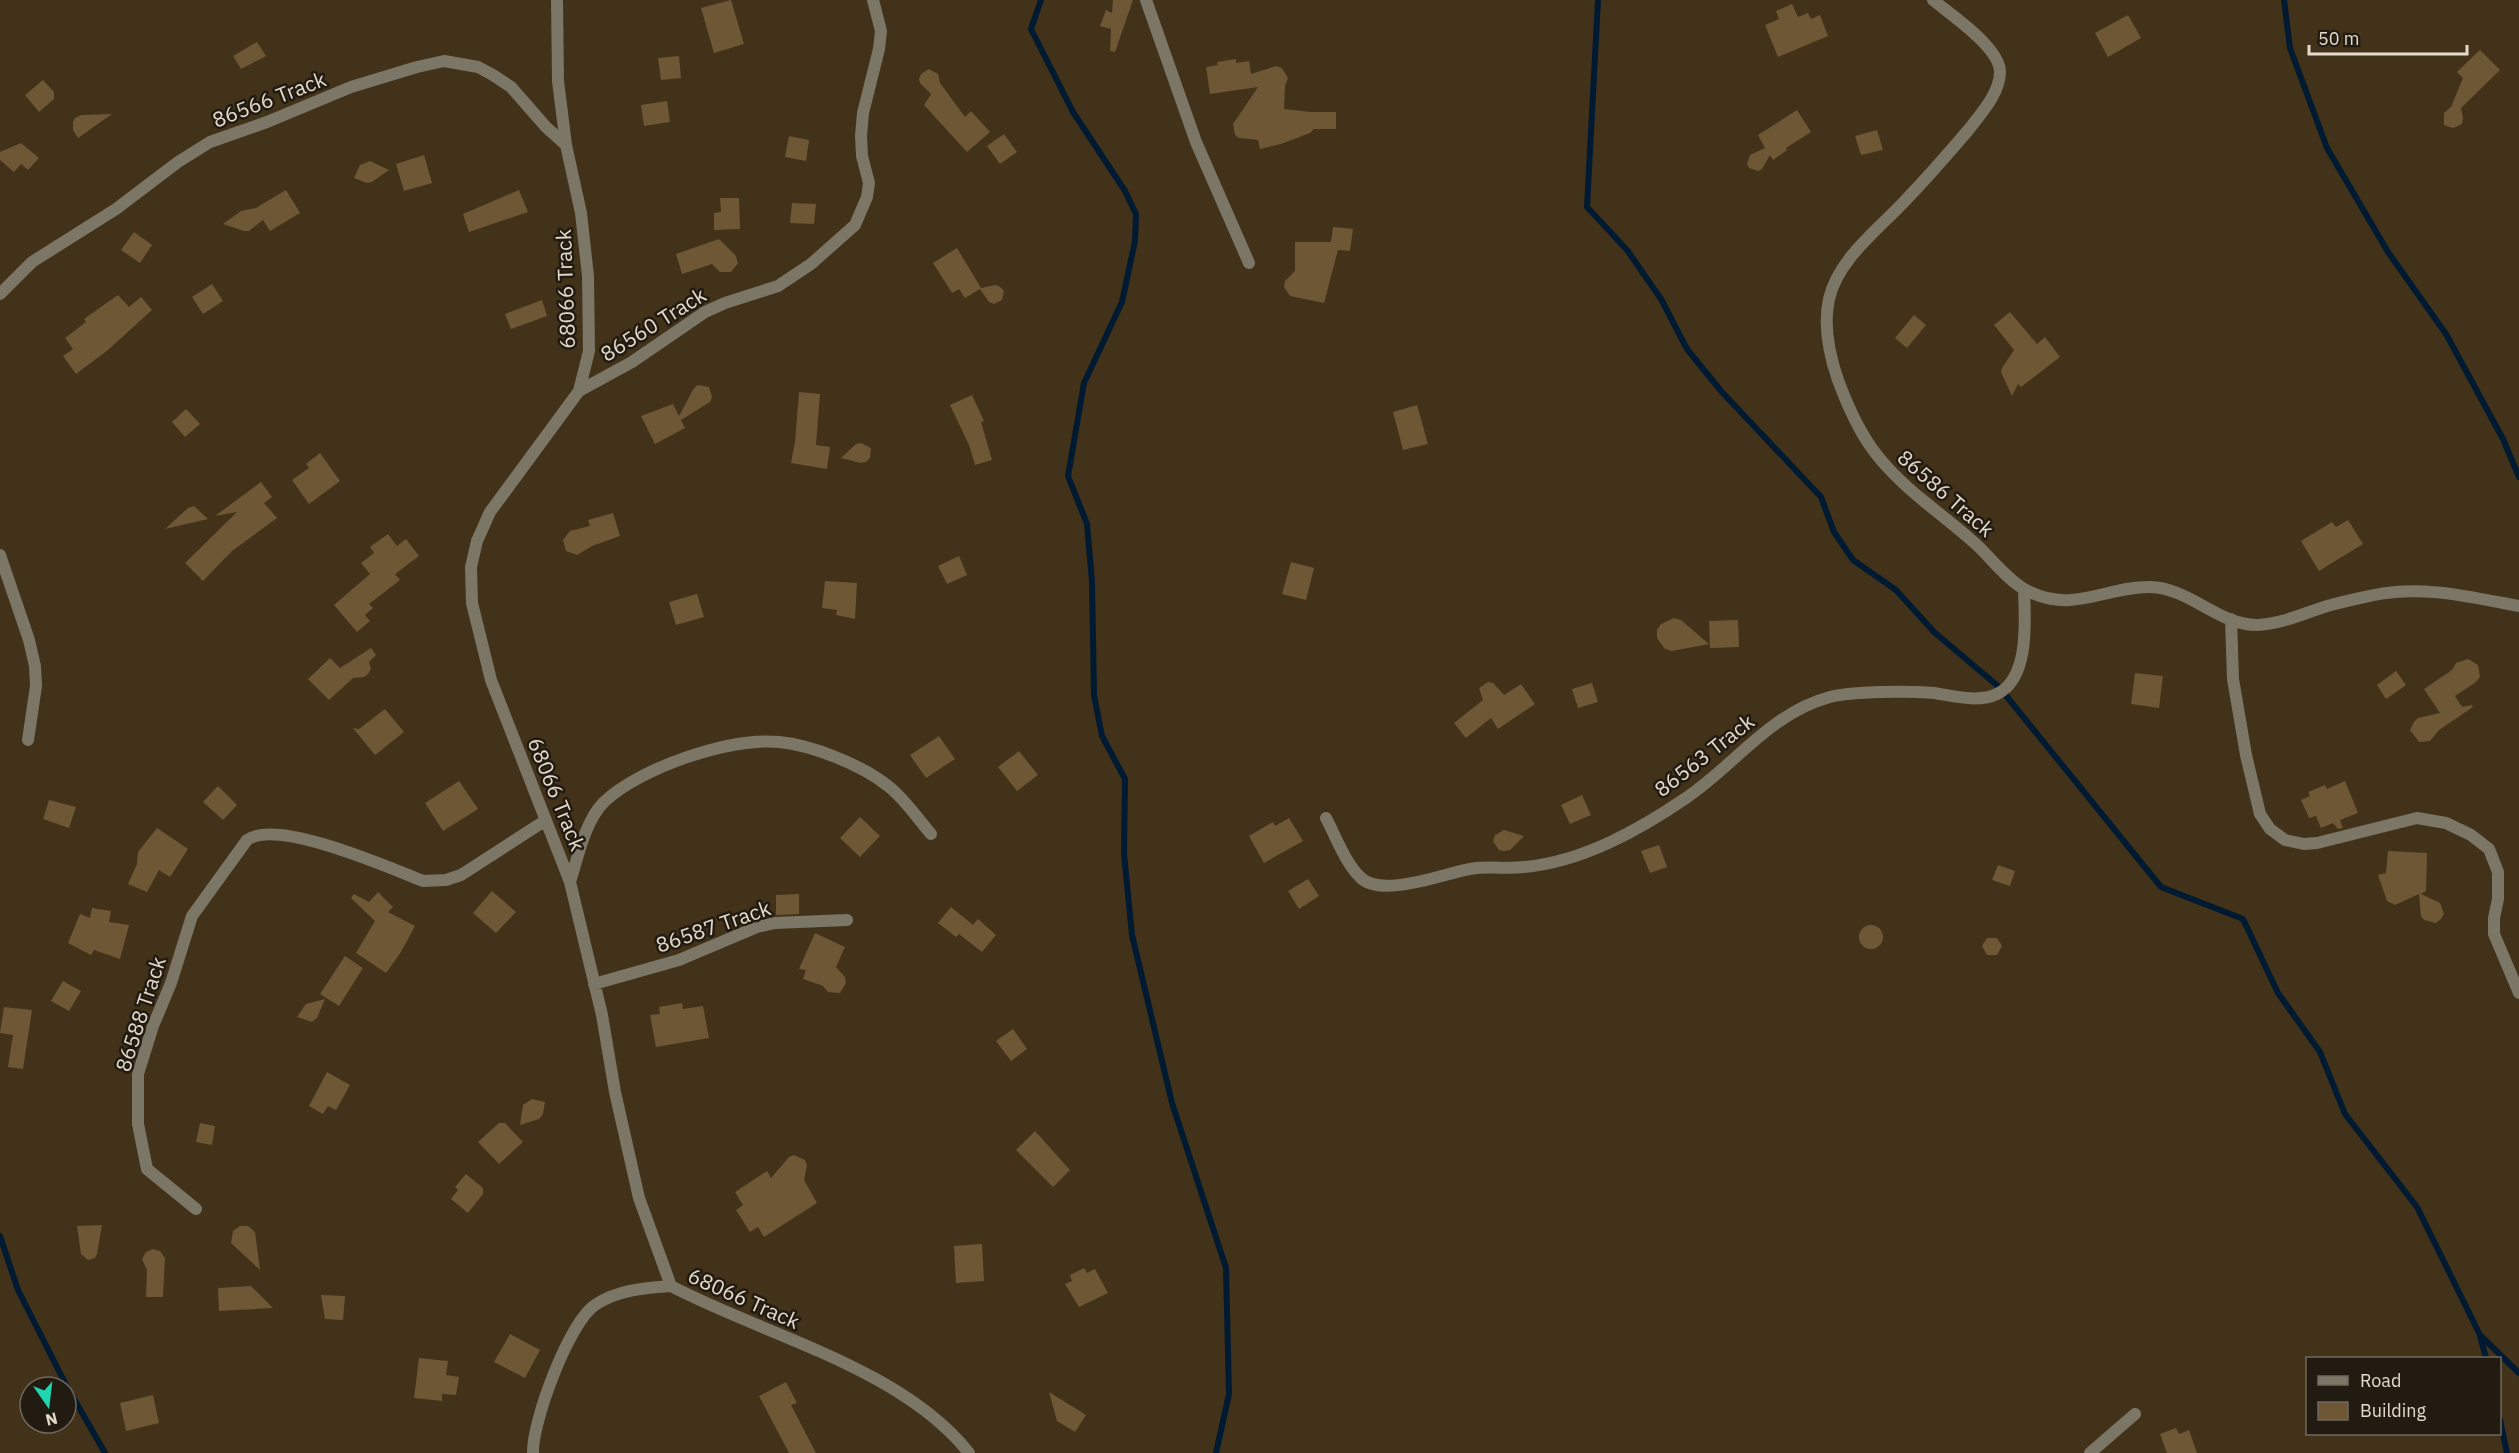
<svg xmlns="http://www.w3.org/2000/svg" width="2519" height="1453" font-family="'IBM Plex Sans',sans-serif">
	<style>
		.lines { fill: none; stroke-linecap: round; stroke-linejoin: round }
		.stream { stroke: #001a31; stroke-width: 6 }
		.building { fill: #6d5735 }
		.street { stroke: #7b7666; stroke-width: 12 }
		.labels { text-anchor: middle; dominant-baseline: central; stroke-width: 5; stroke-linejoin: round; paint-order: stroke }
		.street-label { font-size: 21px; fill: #e4dacc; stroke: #221b11 }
	</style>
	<rect width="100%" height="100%" fill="#42321a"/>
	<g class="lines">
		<path class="stream" d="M1041 0 1031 29 1073 112 1125 191 1136 214 1135 241 1122 302 1084 383 1068 476 1087 524 1092 582 1094 695 1102 736 1125 779 1124 854 1132 935 1172 1103 1226 1268 1229 1394 1216 1453
			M1598 0 1587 207 1627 250 1661 299 1687 349 1721 391 1821 497 1834 532 1853 560 1896 590 1934 632 1999 687 2161 887 2243 919 2278 993 2320 1052 2345 1114 2417 1207 2480 1335 2519 1373
			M2284 0 2290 48 2327 148 2388 252 2446 334 2503 439 2519 477
			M0 1236 18 1290 65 1383 105 1453
			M2480 1336 2486 1358
			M2500 1420 2507 1453"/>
	</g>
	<path class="building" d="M731 0 744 44 714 53 701 8Z
		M1113 0H1133L1115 52 1110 51 1111 29 1100 26 1106 10 1112 13Z
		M1792 4 1798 17 1808 13 1811 19 1820 15 1828 36 1778 57 1765 25 1779 19 1776 11Z
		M2128 15 2141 38 2108 57 2095 33Z
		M257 42 266 56 241 69 233 56Z
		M2480 50 2500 70 2461 108 2463 118 2462 124 2453 128 2444 125V113L2451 107 2463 78 2457 72Z
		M679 56 681 78 661 80 658 58Z
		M1236 59V63L1249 61 1251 74 1276 66 1282 68 1288 78 1285 86 1284 109 1311 112H1336V129H1314L1310 133 1281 144 1260 149 1258 140 1239 138 1235 135 1233 124 1258 87 1210 94 1206 67 1218 65 1217 62Z
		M929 69 938 74 940 83 965 117 971 111 990 132 967 152 924 105 931 94 920 83 919 79 921 74Z
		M43 80 54 92V99L39 112 25 95Z
		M667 101 670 122 644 126 641 105Z
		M1797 110 1811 132 1786 148 1787 150 1773 160 1770 155 1762 169 1758 171 1749 168 1747 164 1750 155 1765 148 1758 135Z
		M112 114 78 138 73 130V122L75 118 81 115Z
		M1877 130 1883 150 1861 155 1855 136Z
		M1004 134 1017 152 1000 164 987 146Z
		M789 136 809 140 806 161 785 157Z
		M21 143 39 158 28 170 21 164 14 172 0 160V152Z
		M424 155 432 183 404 191 396 164Z
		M370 161 389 170 372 182 367 183 354 178 360 165Z
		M286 190 300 213 270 231 263 220 249 231H244L223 224 241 211 256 208Z
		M519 190 528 212 469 232 463 214Z
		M720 198H739L740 229 714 230V213L721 212Z
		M792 203 816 204 814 224 790 223Z
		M1333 227 1353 229 1350 251 1338 250 1324 303 1290 296 1284 287 1285 281 1295 271V242H1331Z
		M134 232 152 245 140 263 121 250Z
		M719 239 736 256 738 263 731 272H720L712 264 682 274 676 254Z
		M957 248 981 288 996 285 1000 287 1004 291 1002 300 994 304 989 302 980 289 965 298 959 289 952 293 933 263Z
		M212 284 223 301 203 314 192 297Z
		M118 295 129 307 141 297 152 310 108 350 76 374 63 356 73 349 65 338 86 322 84 319Z
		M542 300 547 316 511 329 505 314Z
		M2010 312 2037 344 2045 337 2060 357 2021 387 2018 384 2012 396 2001 372 2002 368 2014 350 1994 325Z
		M1914 315 1926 325 1907 348 1895 338Z
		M698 385 709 387 712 397 710 402 681 420 685 428 655 444 641 416 673 404 679 416 694 388Z
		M799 392 820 394 816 445 830 447 827 469 791 463 795 442Z
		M972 395 984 421 981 422 992 460 975 465 969 445 950 405Z
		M1417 405 1428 444 1403 450 1393 412Z
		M186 409 200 424 185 437 172 422Z
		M861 443 871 448 870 458 866 462 861 463 841 458 856 444Z
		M320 453 340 481 309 504 292 480 309 468 306 464Z
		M261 482 272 497 264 503 277 518 232 551 203 581 185 563 237 512 215 516Z
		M194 506 208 519 165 529 188 508Z
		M613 513 620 536 592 546 577 555 566 551 563 540 570 531 590 526 588 520Z
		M2348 520 2363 544 2319 571 2301 541 2332 522 2336 527Z
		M388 534 397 546 406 539 419 556 395 574 400 580 369 604 373 608 365 615 370 621 357 632 334 605 370 574 361 563 374 553 370 547Z
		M959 556 967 575 947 584 938 566Z
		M1291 562 1314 568 1306 600 1282 594Z
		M825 581 857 583 855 619 836 615 837 610 822 608Z
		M697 594 704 617 676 625 669 602Z
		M1674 618 1681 620 1709 644 1672 651 1665 649 1657 638V630L1661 624Z
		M1738 620 1739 647 1710 648 1709 621Z
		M371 648 376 655 369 662 371 669 368 674 364 677 353 678 329 700 308 679 330 658 340 668Z
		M2468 659 2478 665 2480 677 2476 682 2455 696 2462 707 2472 705 2473 707 2439 730 2430 741 2419 742 2410 730 2414 722 2418 718 2440 713 2424 689 2452 670 2456 663Z
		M2396 671 2406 685 2386 699 2377 685Z
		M2135 673 2163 676 2159 708 2131 704Z
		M1488 682 1493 683 1504 695 1521 684 1535 704 1498 729 1491 718 1466 738 1454 723 1483 700 1479 688Z
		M1592 683 1598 702 1578 708 1572 689Z
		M385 709 404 732 375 755 353 728 359 729Z
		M939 736 955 759 926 778 910 755Z
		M1019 751 1038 775 1017 791 998 767Z
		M459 781 478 809 443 831 425 803Z
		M2345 781 2358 813 2340 820 2343 828 2338 829 2333 823 2321 828 2316 816 2309 818 2301 800 2310 796 2308 792 2325 785 2327 789Z
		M218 786 237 805 223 820 203 802Z
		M1582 795 1591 815 1570 824 1561 805Z
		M49 800 76 807 69 828 43 819Z
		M860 817 880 836 860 857 840 838Z
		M1289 818 1303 841 1264 863 1249 836 1273 822 1275 826Z
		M157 828 188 849 170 877 159 870 147 892 128 884 137 864 138 852Z
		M1504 830 1524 836 1510 850 1504 851 1499 850 1493 841 1495 835Z
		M1659 845 1667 867 1650 873 1641 851Z
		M2388 851 2427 853 2426 891 2421 894 2440 903 2444 914 2441 919 2436 923 2424 920 2421 916 2419 894 2395 905 2387 901 2378 875 2386 873Z
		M1998 865 2015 871 2010 886 1992 880Z
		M1308 879 1319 896 1299 909 1288 891Z
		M492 891 516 912 496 933 473 913Z
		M378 892 393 907 388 912 415 926 401 952 386 973 356 953 375 921 351 898 354 894 369 902Z
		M799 894V914L776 915V895Z
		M951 907 973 925 978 919 996 935 982 952 959 934 956 937 938 923Z
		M92 908 111 911 109 922 129 925 120 959 94 950 91 955 68 943 80 914 90 918Z
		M1859 937a12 12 0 1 1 24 0a12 12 0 1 1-24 0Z
		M815 933 845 947 836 967 845 977 846 983 840 993 828 992 823 986 803 979 806 970 799 969Z
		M1987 938H1997L2002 946 1997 955H1987L1982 946Z
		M345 956 363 968 339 1006 320 994Z
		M63 981 81 991 69 1011 51 1001Z
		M325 999 317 1018 312 1022 297 1017 306 1004Z
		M682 1003 683 1009 703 1006 709 1038 656 1047 650 1015 660 1014 659 1007Z
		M4 1007 32 1010 23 1069 8 1067 13 1035 0 1033Z
		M1013 1029 1027 1049 1011 1061 996 1041Z
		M327 1072 350 1085 336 1110 328 1106 323 1114 309 1106Z
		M532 1099 545 1102 543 1114 539 1119 520 1125 523 1105Z
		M200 1123 215 1126 212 1145 196 1142Z
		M499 1123H505L523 1142 499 1164 478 1142Z
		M1035 1131 1070 1170 1053 1187 1016 1150Z
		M794 1155 805 1160 807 1165 804 1180 817 1203 764 1237 758 1227 750 1232 736 1210 743 1205 735 1192 767 1171 771 1178 789 1157Z
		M466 1174 483 1188V1194L468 1213 451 1199 458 1190 455 1187Z
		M102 1225 97 1254 95 1258 88 1260 81 1254 77 1226Z
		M240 1226H248L255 1232 260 1270 231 1243 233 1231Z
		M982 1244 984 1281 956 1283 954 1246Z
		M153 1249 160 1251 165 1258 163 1297H146L147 1270 142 1259 146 1252Z
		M1084 1268 1087 1273 1095 1269 1108 1293 1079 1307 1065 1284 1072 1281 1070 1275Z
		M251 1286 273 1308 219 1311 218 1288Z
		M321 1295 345 1296 343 1320 325 1319Z
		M510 1334 540 1350 525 1378 494 1362Z
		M419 1358 448 1361 446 1375 459 1377 456 1395 442 1394V1401L414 1398Z
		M786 1382 797 1403 791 1405 816 1453H789L759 1396Z
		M1049 1392 1086 1415 1075 1432 1057 1421Z
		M153 1395 159 1423 126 1431 120 1403Z
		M2176 1428 2179 1434 2189 1430 2197 1453H2167L2160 1434Z"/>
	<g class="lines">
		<path class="street" d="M557 0 558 81 566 145 581 213 588 276 589 351 579 391 490 512 477 541 471 567 472 603 491 680 570 882 602 1015 615 1092 639 1198 671 1286C764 1335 902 1368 969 1453
			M1146 0 1196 142 1249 263
			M1933 0C1951 15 2001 48 2000 73 1999 94 1982 112 1970 128 1948 154 1926 179 1902 204 1876 231 1838 260 1829 299 1823 326 1829 354 1838 380 1859 437 1878 464 1925 502 1943 517 1962 531 1979 547 1992 560 2010 582 2026 590 2072 615 2106 586 2150 587 2190 588 2218 625 2257 625 2283 624 2306 612 2331 605 2345 601 2360 598 2374 595 2423 585 2470 597 2519 606
			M0 294 32 262 116 209 178 162 210 142 267 122 351 87 417 67 444 61 478 67 493 75 511 87 546 127 566 145
			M579 391 632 362 705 312 725 303 778 286 811 264 855 225 867 197 869 183 862 156 861 136 863 113 879 49 881 31 873 0
			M0 555 29 640 35 666 36 686 28 740
			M2231 619 2233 679 2246 755 2260 814 2270 829 2285 840 2304 844 2317 843 2417 818 2446 823 2471 835 2489 849 2498 872V899L2494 918V934L2519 993
			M1326 818C1336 837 1345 862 1360 877 1381 899 1445 873 1470 869 1488 866 1506 869 1524 867 1582 862 1639 830 1686 798 1735 765 1770 713 1830 697 1853 691 1909 691 1934 693 1953 696 1978 703 1997 694 2030 678 2025 620 2024 590
			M570 882C578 857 585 821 604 802 640 768 729 737 779 742 812 745 862 765 888 786 905 799 917 818 931 834
			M594 984 679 960 757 927 775 923 847 920
			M196 1209 147 1169 138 1124V1074L153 1026 171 983 192 916 247 840C277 818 390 868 423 881L446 880 461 875 546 820
			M533 1453C532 1422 569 1322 595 1305 617 1290 644 1288 671 1286
			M2090 1453 2135 1414"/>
	</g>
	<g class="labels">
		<g class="street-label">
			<text transform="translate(269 99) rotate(-21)">86566 Track</text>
			<text transform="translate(565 289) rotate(-92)">68066 Track</text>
			<text transform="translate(653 324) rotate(-32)">86560 Track</text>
			<text transform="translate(1946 493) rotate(41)">86586 Track</text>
			<text transform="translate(1704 755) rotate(-38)">86563 Track</text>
			<text transform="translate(557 794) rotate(68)">68066 Track</text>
			<text transform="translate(713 926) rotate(-19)">86587 Track</text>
			<text transform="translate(140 1014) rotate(-72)">86588 Track</text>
			<text transform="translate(744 1298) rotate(24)">68066 Track</text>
		</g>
	</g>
	<rect x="2306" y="1357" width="195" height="78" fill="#221b11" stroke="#70675c" stroke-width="1.5"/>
	<rect x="2318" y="1376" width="30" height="9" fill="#7b7666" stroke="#70675c" stroke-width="1.5"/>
	<text x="2360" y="1387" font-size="18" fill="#e4dacc">Road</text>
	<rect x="2318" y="1402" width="30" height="18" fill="#6d5735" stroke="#70675c" stroke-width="1.5"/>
	<text x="2360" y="1417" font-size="18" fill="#e4dacc">Building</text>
	<g transform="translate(48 1405) rotate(166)"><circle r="28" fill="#221b11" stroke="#70675c" stroke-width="1.5"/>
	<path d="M0-4.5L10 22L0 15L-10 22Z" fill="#20d5b0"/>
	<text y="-9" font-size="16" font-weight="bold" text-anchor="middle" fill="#e4dacc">N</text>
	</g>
	<path d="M2309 45v9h158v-9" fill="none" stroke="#e4dacc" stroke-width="3"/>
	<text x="2318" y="45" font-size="18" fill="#e4dacc" stroke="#221b11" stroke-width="4.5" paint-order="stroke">50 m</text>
</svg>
